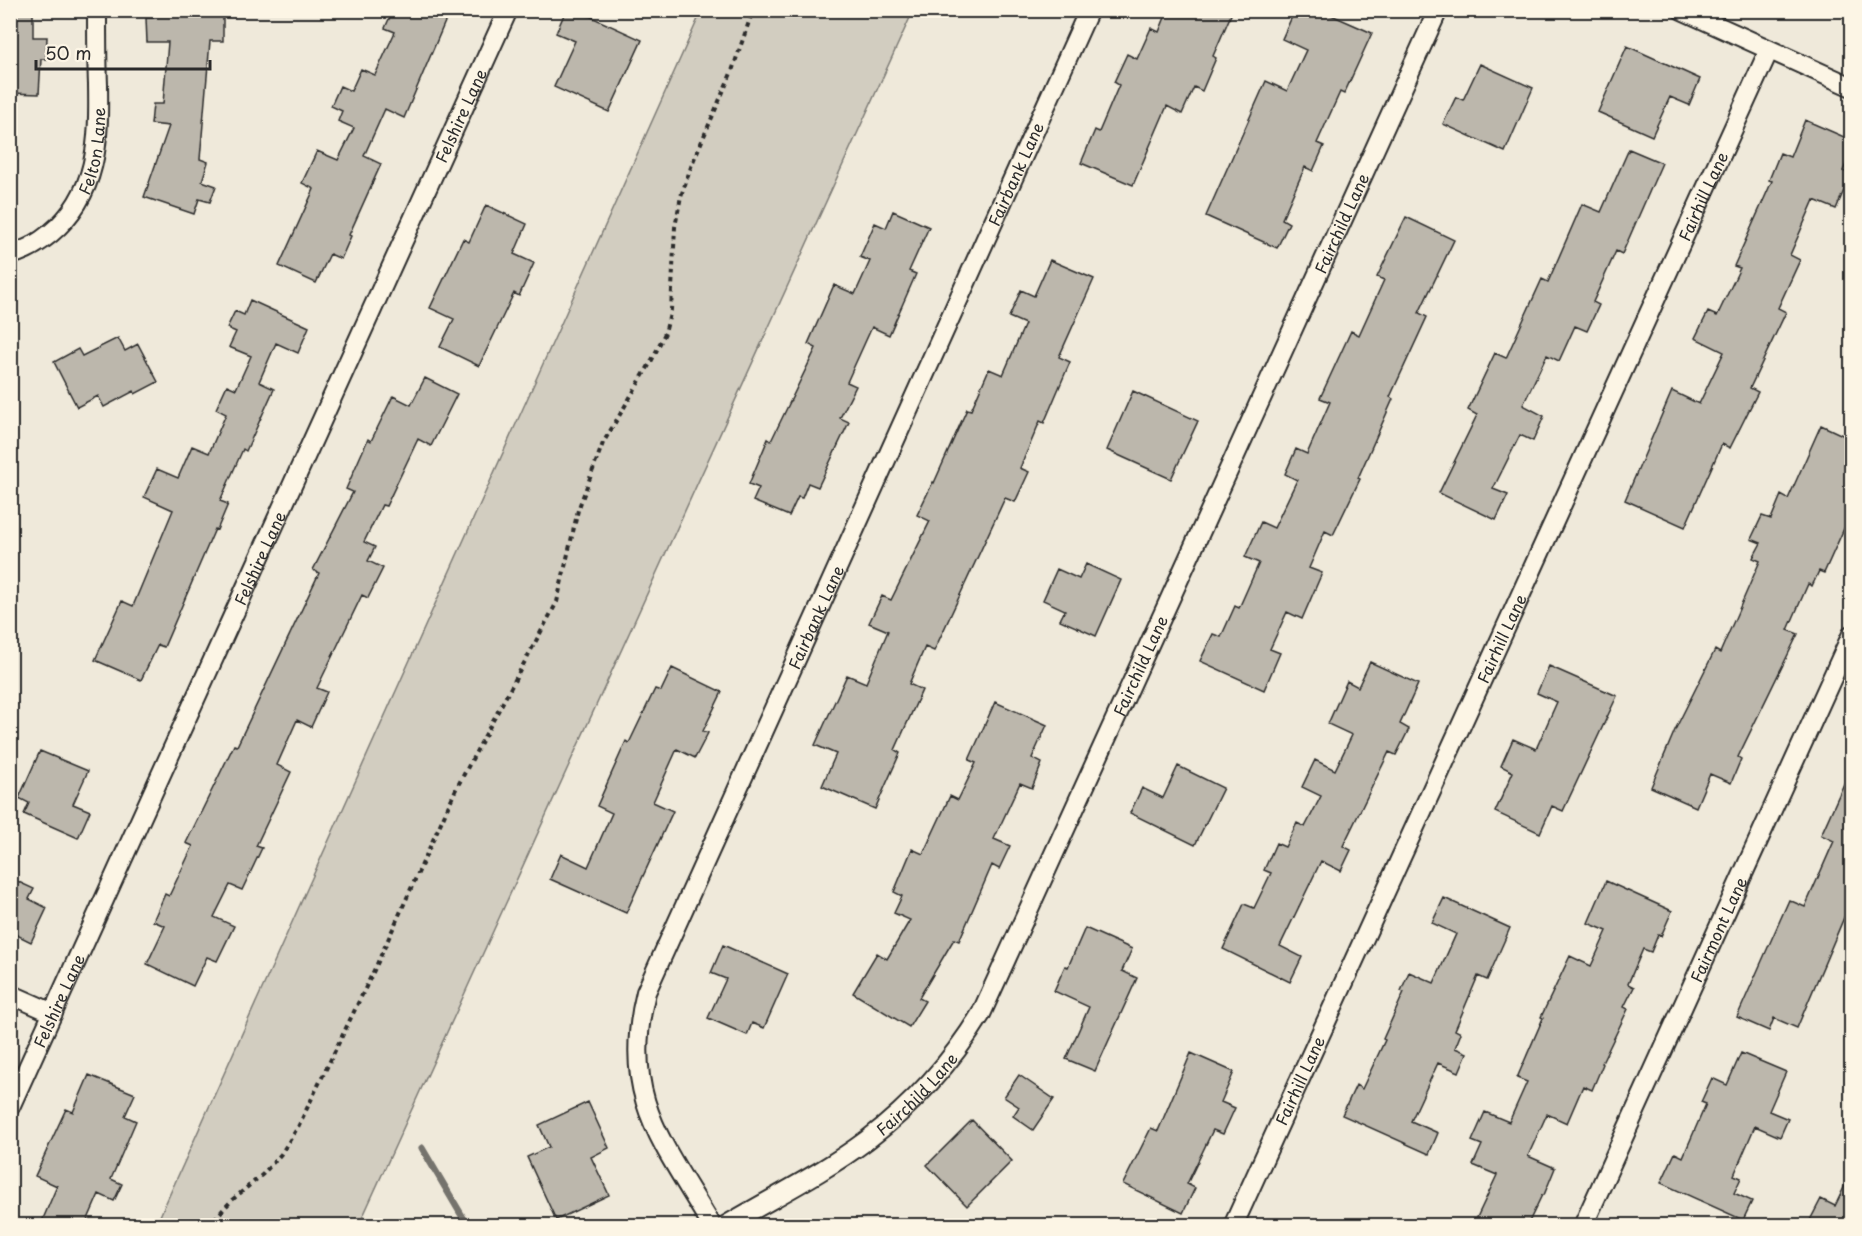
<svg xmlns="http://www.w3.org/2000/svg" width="1862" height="1236" font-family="'Playpen Sans',sans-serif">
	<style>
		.grass { fill: #d2cdc0; stroke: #7e7c76; stroke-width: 1.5 }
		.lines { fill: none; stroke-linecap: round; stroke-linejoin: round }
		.stream { stroke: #75736d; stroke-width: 7 }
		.building { fill: #bcb7ac; stroke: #2b2b2b; stroke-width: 1.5 }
		.minor-casing { stroke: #2b2b2b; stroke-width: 22 }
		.path { stroke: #2b2b2b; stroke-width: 4; stroke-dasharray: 4.5 4.5; stroke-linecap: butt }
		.minor { stroke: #fcf5e5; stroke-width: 18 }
		.labels { text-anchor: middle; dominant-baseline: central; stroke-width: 4.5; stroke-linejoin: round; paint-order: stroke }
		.street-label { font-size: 16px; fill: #2b2b2b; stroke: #fcf5e5 }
	</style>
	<rect width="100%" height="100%" fill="#efe9da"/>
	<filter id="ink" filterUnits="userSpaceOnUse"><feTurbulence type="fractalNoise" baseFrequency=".0167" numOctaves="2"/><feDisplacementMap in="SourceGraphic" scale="12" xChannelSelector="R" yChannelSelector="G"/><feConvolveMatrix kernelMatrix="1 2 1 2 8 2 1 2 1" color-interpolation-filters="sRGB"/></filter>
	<g filter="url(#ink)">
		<path class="grass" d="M702 10 913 11 359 1225H156Z"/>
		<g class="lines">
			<path class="stream" d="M422 1148 468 1226"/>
		</g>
		<path class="building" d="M10 10H33V37H47L46 59H41L39 94 10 93Z
			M153 10H223V41H210L200 159 208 162 202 181 216 186 210 202 199 199 194 214 144 197 169 126 151 124 153 104H163L168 42H147L146 18H153Z
			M393 10H450L404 118 385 109 364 156 381 164 349 235 351 236 341 259 330 254 316 283 279 266 314 189 302 183 317 151 338 160 354 128 338 121 342 111 331 106 340 86 351 91 361 69 375 75 395 32 385 28Z
			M566 10H576L642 40 609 112 554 87 575 41 556 33Z
			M1168 10H1233L1213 56 1216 58 1202 91 1194 87 1182 114 1167 106 1133 185 1081 163 1095 130 1099 132 1119 85 1114 82 1127 54 1137 59 1151 28 1159 32Z
			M1295 10H1320L1372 33 1344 94 1340 92 1317 143 1324 146 1313 171 1305 167 1282 219 1289 223 1277 248 1206 216 1266 81 1287 91 1306 50 1282 39Z
			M1627 46 1700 79 1689 105 1670 97 1652 136 1598 112Z
			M1480 64 1533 88 1505 152 1443 124 1456 97 1463 100Z
			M1805 120 1851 140V153L1843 171 1851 174 1836 209 1814 200 1790 255 1800 260 1778 308 1786 312 1750 388 1758 392 1730 448 1722 444 1685 527 1625 500 1672 391 1699 404 1724 352 1695 338 1708 312 1717 316 1740 268 1734 266 1772 181 1769 180 1780 153 1790 157Z
			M1629 149 1662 163 1622 254 1616 251 1593 302 1599 305 1587 331 1575 326 1559 361 1547 355 1523 405 1544 416 1533 441 1520 435 1493 489 1508 495 1496 520 1439 493 1477 415 1468 410 1495 353 1506 358 1542 279 1548 282 1582 204 1601 212Z
			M486 205 527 224 514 254 534 263 519 296 514 293 479 366 440 347 454 319 430 308 463 239 469 242Z
			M893 211 929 227 909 271 916 274 889 335 872 327 847 382 856 386 840 418 849 422 818 487 808 483 802 498 798 497 789 516 753 501 759 488 749 484 768 439 771 441 816 348 808 344 834 285 855 294 870 261 860 257 875 223 886 228Z
			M1406 217 1454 240 1419 313 1427 317 1390 397 1393 399 1358 478 1360 479 1333 535 1325 531 1309 568 1322 573 1302 619 1287 612 1270 649 1280 653 1264 690 1200 661 1213 634 1221 637 1235 606 1239 608 1259 563 1245 557 1261 522 1274 528 1297 480 1285 474 1296 449 1307 454 1330 402 1320 398 1351 331 1359 335 1384 280 1377 277Z
			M1050 260 1094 279 1059 357 1070 362 1044 423 1040 421 1020 468 1029 472 1015 502 1005 498 934 651 925 647 909 684 922 690 895 750 900 753 875 809 822 786 836 754 815 745 847 675 866 683 888 631 869 623 882 596 891 600 930 521 917 515 933 482 934 483 967 409 971 410 989 369 1003 375 1025 324 1009 317 1021 290 1034 296Z
			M250 300 309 327 298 353 276 343 259 382 274 389 246 451 243 449 220 501 228 504 217 530 215 529 164 647 158 645 141 680 95 660 122 601 133 606 173 510 144 497 157 469 178 478 192 446 209 453 226 414 216 409 227 385 236 389 251 356 229 347 236 332 227 328 235 311 244 315Z
			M118 338 125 351 138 344 158 382 135 394 134 391 104 407 98 396 77 407 54 362 78 349 82 356Z
			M425 378 457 394 431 446 418 439 386 506 382 505 364 542 375 547 368 561 383 568 368 598 362 595 317 688 327 692 311 727 297 720 277 765 291 772 256 846 262 848 242 890 230 885 214 917 234 926 217 961 207 957 193 986 147 964 165 926 153 921 165 894 169 896 193 846 186 843 234 745 237 746 319 573 313 570 353 492 346 489 368 439 371 441 393 396 411 405Z
			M1133 391 1198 421 1171 479 1107 450Z
			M1821 425 1851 439V513L1824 573 1819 571 1812 586 1808 584 1788 630 1798 634 1738 757 1741 759 1731 783 1710 774 1696 807 1651 787 1675 730 1715 650 1720 653 1760 561 1753 558 1761 543 1751 539 1762 516 1771 519 1781 495 1788 499Z
			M1086 564 1121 580 1096 636 1060 620 1065 610 1043 600 1057 569 1079 579Z
			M1370 662 1418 684 1400 724 1409 729 1396 755 1389 752 1343 846 1351 850 1341 871 1321 861 1280 946 1302 957 1290 982 1223 949 1244 904 1254 908 1271 873 1264 870 1276 843 1285 847 1297 823 1305 827 1321 796 1302 787 1315 760 1335 770 1352 735 1328 724 1347 681 1358 687Z
			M1549 666 1617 696 1563 811 1552 806 1540 833 1495 812 1513 772 1501 766 1513 739 1536 749 1557 702 1537 693Z
			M672 668 722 692 703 731 708 733 695 758 677 749 653 802 673 811 626 913 550 879 561 854 588 867 612 813 597 806 626 741 629 743 655 689 661 691Z
			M995 702 1047 725 1032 758 1042 763 1032 788 1020 783 994 839 1010 846 999 869 992 865 959 941 954 939 919 998 925 1001 909 1027 853 993 877 953 887 959 910 920 894 913 902 896 894 892 912 849 923 854 950 796 958 800 976 763 969 760Z
			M40 751 88 771 73 804 90 811 78 838 24 814 29 803 19 798Z
			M1178 766 1223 788 1195 845 1130 813 1142 788 1163 798Z
			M1851 768V901L1797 1028 1774 1018 1769 1031 1737 1017 1789 900 1805 907 1834 841 1821 835Z
			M10 878 34 889 29 899 47 908 31 942 13 933 10 939Z
			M1606 881 1672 911 1661 936 1658 935 1651 952 1643 949 1628 984 1634 987 1624 1007 1628 1009 1602 1063 1603 1064 1592 1090 1583 1086 1567 1123 1547 1114 1528 1156 1555 1168 1544 1195H1542L1527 1226H1473L1497 1175 1473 1165 1482 1145 1472 1141 1485 1112 1509 1122 1527 1082 1517 1078 1543 1018 1541 1017 1570 956 1591 966 1607 931 1588 923Z
			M1444 898 1510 928 1487 980 1478 976 1455 1030 1461 1033 1455 1048 1467 1053 1459 1072 1438 1063 1411 1121 1438 1133 1429 1154 1342 1115 1356 1085 1362 1089 1385 1040 1383 1039 1404 992 1401 991 1409 972 1434 983 1456 934 1432 923Z
			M1085 928 1132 949 1122 971 1137 978 1095 1071 1066 1059 1089 1007 1054 991 1065 966 1068 967Z
			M723 945 788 974 764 1028 752 1023 747 1035 708 1018 726 979 711 973Z
			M1191 1053 1234 1072 1221 1102 1235 1108 1223 1134 1213 1130 1187 1184 1195 1188 1183 1213 1123 1184 1151 1128 1158 1131Z
			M1741 1053 1786 1072 1769 1111 1788 1119 1780 1137 1755 1126 1734 1175 1741 1178 1734 1193 1752 1201 1743 1220 1661 1183 1675 1153 1683 1157 1706 1104 1701 1102 1712 1078 1727 1085Z
			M89 1075 135 1094 125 1116 136 1121 111 1179 122 1184 114 1201 99 1194 85 1226H40L57 1186 35 1176 66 1109 73 1112Z
			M1019 1075 1054 1099 1033 1130 1013 1116 1019 1107 1004 1097Z
			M588 1102 609 1148 591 1157 609 1195 556 1220 527 1157 549 1147 539 1125Z
			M972 1120 1012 1161 967 1206 927 1165Z
			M1851 1173V1226H1807L1821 1199 1835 1206Z"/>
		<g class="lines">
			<g class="minor-casing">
				<g id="minor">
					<path d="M1682 10 1852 87"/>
					<path id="s1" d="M10 255C26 251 39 243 51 233 98 194 99 140 98 85 97 60 97 35 97 10"/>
					<path d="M10 994 53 1013"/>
					<path id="s2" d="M10 1107 508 10"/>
					<path id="s3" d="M712 1226C662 1141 620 1096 646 992L1089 10"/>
					<path id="s4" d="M725 1226C772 1198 823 1173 867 1140 913 1105 951 1063 981 1014L1438 10"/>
					<path id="s5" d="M1233 1226 1769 50"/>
					<path id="s6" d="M1583 1226 1852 634"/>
				</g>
			</g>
			<path class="path" d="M208 1226 232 1200 263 1174 281 1154 298 1127 377 964 456 789 557 602 578 510 603 443 651 362 665 333 671 310 675 227 681 196 692 164 732 71 753 10"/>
			<use href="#minor" class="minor"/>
		</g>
	</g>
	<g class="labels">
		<g class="street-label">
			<text stroke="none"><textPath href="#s2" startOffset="1089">Felshire Lane</textPath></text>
			<text stroke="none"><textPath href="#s1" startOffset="142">Felton Lane</textPath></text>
			<text stroke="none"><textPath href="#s3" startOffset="1150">Fairbank Lane</textPath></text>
			<text stroke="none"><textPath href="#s5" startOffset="1132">Fairhill Lane</textPath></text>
			<text stroke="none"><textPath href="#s4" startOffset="1206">Fairchild Lane</textPath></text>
			<text stroke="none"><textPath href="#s2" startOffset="603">Felshire Lane</textPath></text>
			<text stroke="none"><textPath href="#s3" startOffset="664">Fairbank Lane</textPath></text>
			<text stroke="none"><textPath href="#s5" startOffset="646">Fairhill Lane</textPath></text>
			<text stroke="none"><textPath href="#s4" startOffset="720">Fairchild Lane</textPath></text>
			<text stroke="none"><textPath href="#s6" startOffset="326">Fairmont Lane</textPath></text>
			<text stroke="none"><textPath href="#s2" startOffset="117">Felshire Lane</textPath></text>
			<text stroke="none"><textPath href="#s5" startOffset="160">Fairhill Lane</textPath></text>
			<text stroke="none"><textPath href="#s4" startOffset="234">Fairchild Lane</textPath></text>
		</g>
	</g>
	<rect width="1862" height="1236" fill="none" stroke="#fcf5e5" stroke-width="36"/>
	<rect x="18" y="18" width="1826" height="1200" fill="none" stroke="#2b2b2b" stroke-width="2" filter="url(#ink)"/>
	<path d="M36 60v9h174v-9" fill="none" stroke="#2b2b2b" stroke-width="3"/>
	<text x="45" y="60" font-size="18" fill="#2b2b2b" stroke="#fcf5e5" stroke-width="4.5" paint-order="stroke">50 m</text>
</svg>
